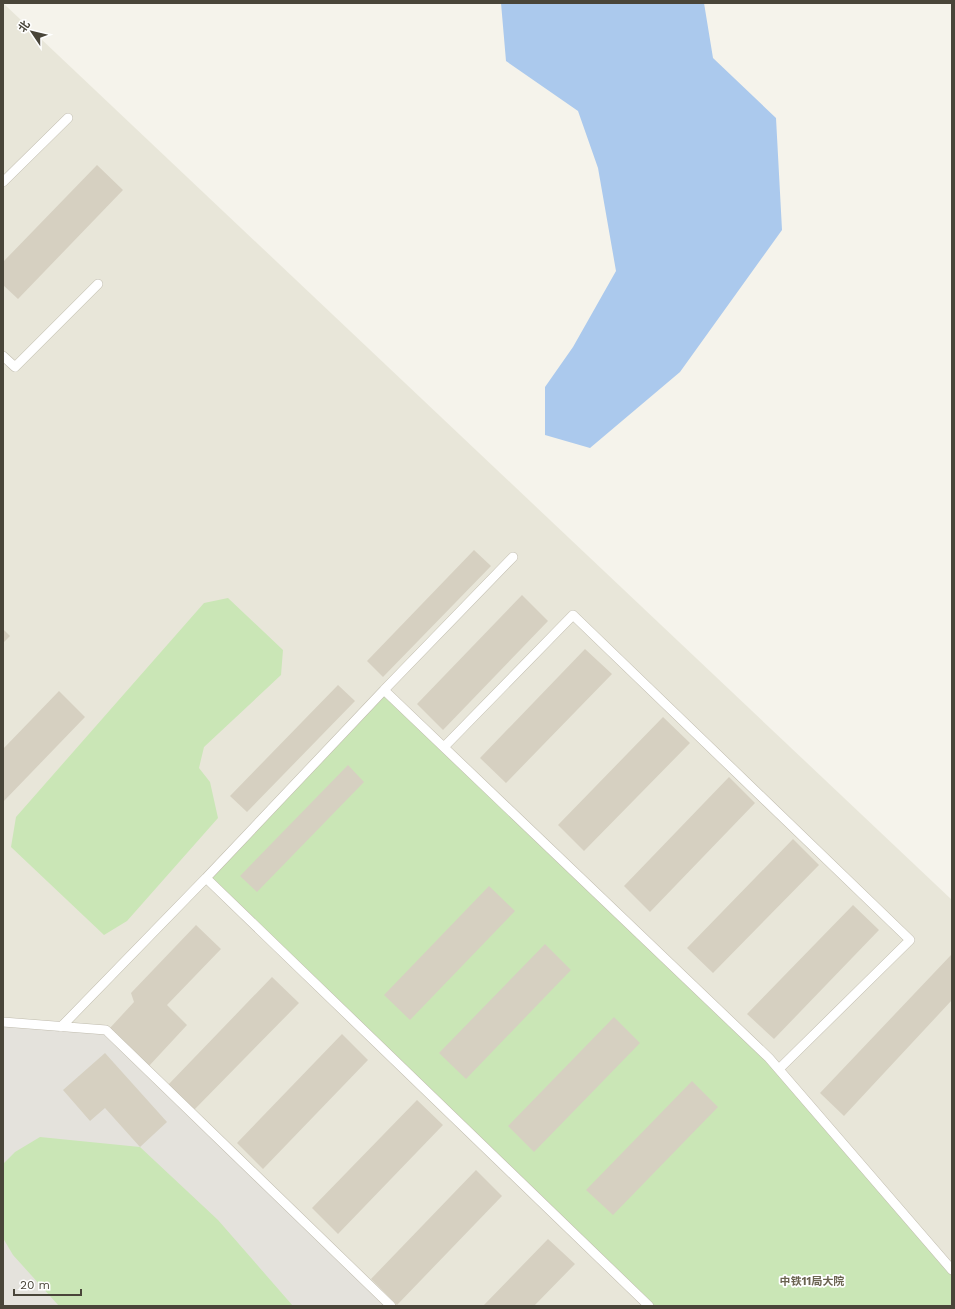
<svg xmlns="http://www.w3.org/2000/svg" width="955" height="1309" font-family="'Work Sans','Noto Sans SC',sans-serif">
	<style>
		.residential { fill: #e8e6d9 }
		.industrial { fill: #e4e2dc }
		.green { fill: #cae6b6 }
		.water { fill: #abc9ed }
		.building { fill: #d6d0c1 }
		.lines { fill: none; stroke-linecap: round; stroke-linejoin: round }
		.service-casing { stroke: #c0bcae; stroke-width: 10 }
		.service { stroke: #fff; stroke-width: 9 }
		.labels { text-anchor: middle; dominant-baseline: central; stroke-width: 3.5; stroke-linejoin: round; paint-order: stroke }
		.neighbourhood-label { font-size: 11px; font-weight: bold; fill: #6b6451; stroke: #fff }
	</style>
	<rect width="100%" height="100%" fill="#f5f3eb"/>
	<path class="residential" d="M3 3 952 900V1306H3Z"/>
	<path class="industrial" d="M3 1023 106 1030 391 1306H3Z"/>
	<path class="green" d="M228 598 283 650 281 675 204 747 199 768 210 782 218 818 127 921 104 935 11 847 16 817 204 603Z
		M384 690 779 1069 952 1270V1306H649L206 878Z
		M40 1137 140 1147 218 1220 293 1306H59L13 1255 3 1238V1164L15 1152Z"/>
	<path class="water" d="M501 3H704L713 58 776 118 782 230 680 372 590 448 545 435V387L573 347 616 271 598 168 578 111 506 61Z"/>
	<path class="building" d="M97 165 123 190 18 299 3 285V262Z
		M474 550 491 566 383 677 367 661Z
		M522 595 548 621 443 730 417 704Z
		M3 629 10 636 3 643Z
		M585 649 612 674 506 783 480 758Z
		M338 685 355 701 247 812 230 796Z
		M59 691 85 717 3 802V749Z
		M663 717 690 743 584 851 558 825Z
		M348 765 364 782 257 892 240 876Z
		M729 777 755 803 650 912 624 886Z
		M793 839 819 865 713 973 687 948Z
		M489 886 515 911 410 1020 384 995Z
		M853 905 879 930 774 1039 747 1014Z
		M196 925 221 949 167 1005 187 1025 149 1066 110 1028 134 1002 131 993Z
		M545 944 571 970 466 1079 439 1053Z
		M951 955 952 956V1000L844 1116 820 1093Z
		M272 977 299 1003 193 1111 167 1086Z
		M614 1017 640 1043 534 1152 508 1126Z
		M342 1034 368 1060 263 1169 237 1143Z
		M105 1053 167 1122 140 1147 105 1108 90 1121 63 1090Z
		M692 1081 718 1107 613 1215 586 1190Z
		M417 1100 443 1125 338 1234 312 1208Z
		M476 1170 502 1196 397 1305 371 1279Z
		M548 1239 575 1264 534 1306H483Z"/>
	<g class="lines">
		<g class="service-casing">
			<path id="service" d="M3 182 68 118
				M3 356 15 367 98 284
				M513 557 384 690 769 1058 952 1270
				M444 747 573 615 910 940 779 1069
				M206 878 384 690
				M3 1022 106 1030 391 1306
				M61 1027 206 878 649 1306"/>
		</g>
		<use href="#service" class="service"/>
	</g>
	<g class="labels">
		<g class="neighbourhood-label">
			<text x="812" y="1281">中铁11局大院</text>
		</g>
	</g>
	<rect width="955" height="1309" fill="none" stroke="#494539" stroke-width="8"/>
	<g transform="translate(32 32) rotate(305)" stroke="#ffffff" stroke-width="3" paint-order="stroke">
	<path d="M0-3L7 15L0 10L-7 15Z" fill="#494539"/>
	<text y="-6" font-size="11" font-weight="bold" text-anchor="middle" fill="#494539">北</text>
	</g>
	<path d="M14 1289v6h67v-6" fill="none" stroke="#494539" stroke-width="2"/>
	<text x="20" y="1289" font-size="12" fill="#494539" stroke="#ffffff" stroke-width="3" paint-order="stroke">20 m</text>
</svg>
